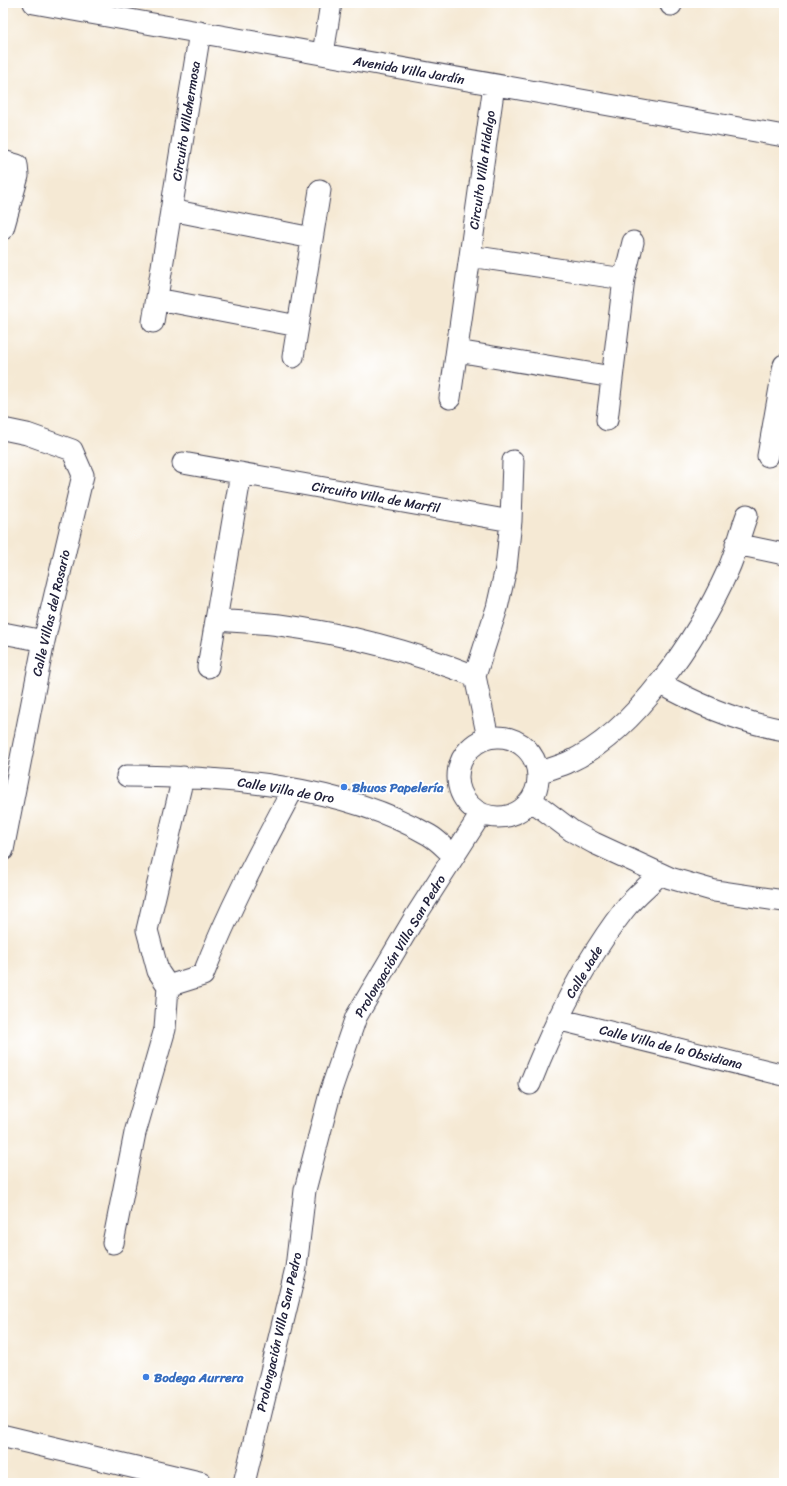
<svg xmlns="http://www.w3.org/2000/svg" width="787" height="1486" font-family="Sriracha,sans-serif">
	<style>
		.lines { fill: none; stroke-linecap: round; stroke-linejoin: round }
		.street-casing { stroke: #424052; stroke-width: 23 }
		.secondary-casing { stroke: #424052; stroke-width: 24 }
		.street { stroke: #fff; stroke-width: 21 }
		.secondary { stroke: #fff; stroke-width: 22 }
		.shop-dot { fill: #3f7fe0; stroke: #fff; stroke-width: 1.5 }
		.labels { text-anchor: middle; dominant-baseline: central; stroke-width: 4; stroke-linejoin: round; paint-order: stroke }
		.street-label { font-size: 13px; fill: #22223b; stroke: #fff }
		.shop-label { font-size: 13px; font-weight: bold; fill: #366cbe; stroke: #fff; text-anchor: start }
	</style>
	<rect width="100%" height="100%" fill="#fff"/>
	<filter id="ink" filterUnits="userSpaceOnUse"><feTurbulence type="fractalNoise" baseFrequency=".025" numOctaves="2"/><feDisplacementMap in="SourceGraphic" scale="8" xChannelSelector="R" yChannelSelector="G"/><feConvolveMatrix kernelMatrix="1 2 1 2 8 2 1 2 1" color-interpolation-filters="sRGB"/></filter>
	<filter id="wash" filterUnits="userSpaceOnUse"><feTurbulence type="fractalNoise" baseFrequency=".012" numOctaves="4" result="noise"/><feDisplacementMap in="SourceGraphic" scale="16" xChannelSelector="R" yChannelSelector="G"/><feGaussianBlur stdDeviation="0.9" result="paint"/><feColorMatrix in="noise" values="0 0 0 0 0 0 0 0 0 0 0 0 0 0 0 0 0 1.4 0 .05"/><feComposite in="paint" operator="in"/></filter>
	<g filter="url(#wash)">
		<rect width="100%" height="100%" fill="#f5e9d4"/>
	</g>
	<g filter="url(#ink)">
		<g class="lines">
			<g class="street-casing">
				<path id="street" d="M34 3 784 136
					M671 5 672 3
					M323 54 331 3
					M3 161 17 165 18 176 3 229
					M171 210 312 238
					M470 256 624 279
					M157 299 298 326
					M153 322 200 32
					M457 351 612 377
					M293 357 320 190
					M450 398 494 85
					M607 420 624 279 633 242
					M3 429 27 434 72 450 83 475 44 641 3 850
					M768 456 784 365
					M183 463 511 521
					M736 544 784 554
					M216 620C237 622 259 622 280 625 346 634 413 652 475 676
					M3 633 44 641
					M208 667 241 473
					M660 683C700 706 739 722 784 730
					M458 777a40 40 0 1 1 80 0a40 40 0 1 1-80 0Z
					M488 738 475 676 497 608 506 568 511 521 513 461
					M538 773C547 770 557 767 567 763 636 732 698 637 728 570 736 553 740 533 747 515
					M127 776C226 777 340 784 429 835 438 840 446 849 454 856
					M531 800 572 831 594 843 670 878 715 891 784 901
					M168 986 158 971 147 930 183 777
					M557 1019 784 1075
					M530 1084C554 1023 583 963 624 910 634 897 648 886 660 874
					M113 1243 135 1133 165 1029 168 986 203 975C229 909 260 851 293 789
					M244 1483 296 1268 305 1190 331 1090 356 1017 415 917 481 814"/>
			</g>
			<g class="secondary-casing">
				<path id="secondary" d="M3 1436 201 1483"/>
			</g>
			<use href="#street" class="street"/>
			<use href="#secondary" class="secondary"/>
		</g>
	</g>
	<g class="shop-dot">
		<circle cx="344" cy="787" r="4"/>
		<circle cx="146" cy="1377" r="4"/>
	</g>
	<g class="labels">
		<g class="street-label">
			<text transform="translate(409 70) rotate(10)">Avenida Villa Jardín</text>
			<text transform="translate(186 121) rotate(-81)">Circuito Villahermosa</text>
			<text transform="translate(482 170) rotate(-82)">Circuito Villa Hidalgo</text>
			<text transform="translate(376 497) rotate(10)">Circuito Villa de Marfil</text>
			<text transform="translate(51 613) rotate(-77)">Calle Villas del Rosario</text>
			<text transform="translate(286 790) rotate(10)">Calle Villa de Oro</text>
			<text transform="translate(400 946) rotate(-59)">Prolongación Villa San Pedro</text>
			<text transform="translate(584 972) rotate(-59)">Calle Jade</text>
			<text transform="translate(671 1047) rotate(14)">Calle Villa de la Obsidiana</text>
			<text transform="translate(279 1332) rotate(-77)">Prolongación Villa San Pedro</text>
		</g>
		<g class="shop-label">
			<text x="352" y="787">Bhuos Papelería</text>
			<text x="154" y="1377">Bodega Aurrera</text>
		</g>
	</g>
	<rect width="787" height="1486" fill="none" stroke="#fff" stroke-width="16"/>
</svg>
